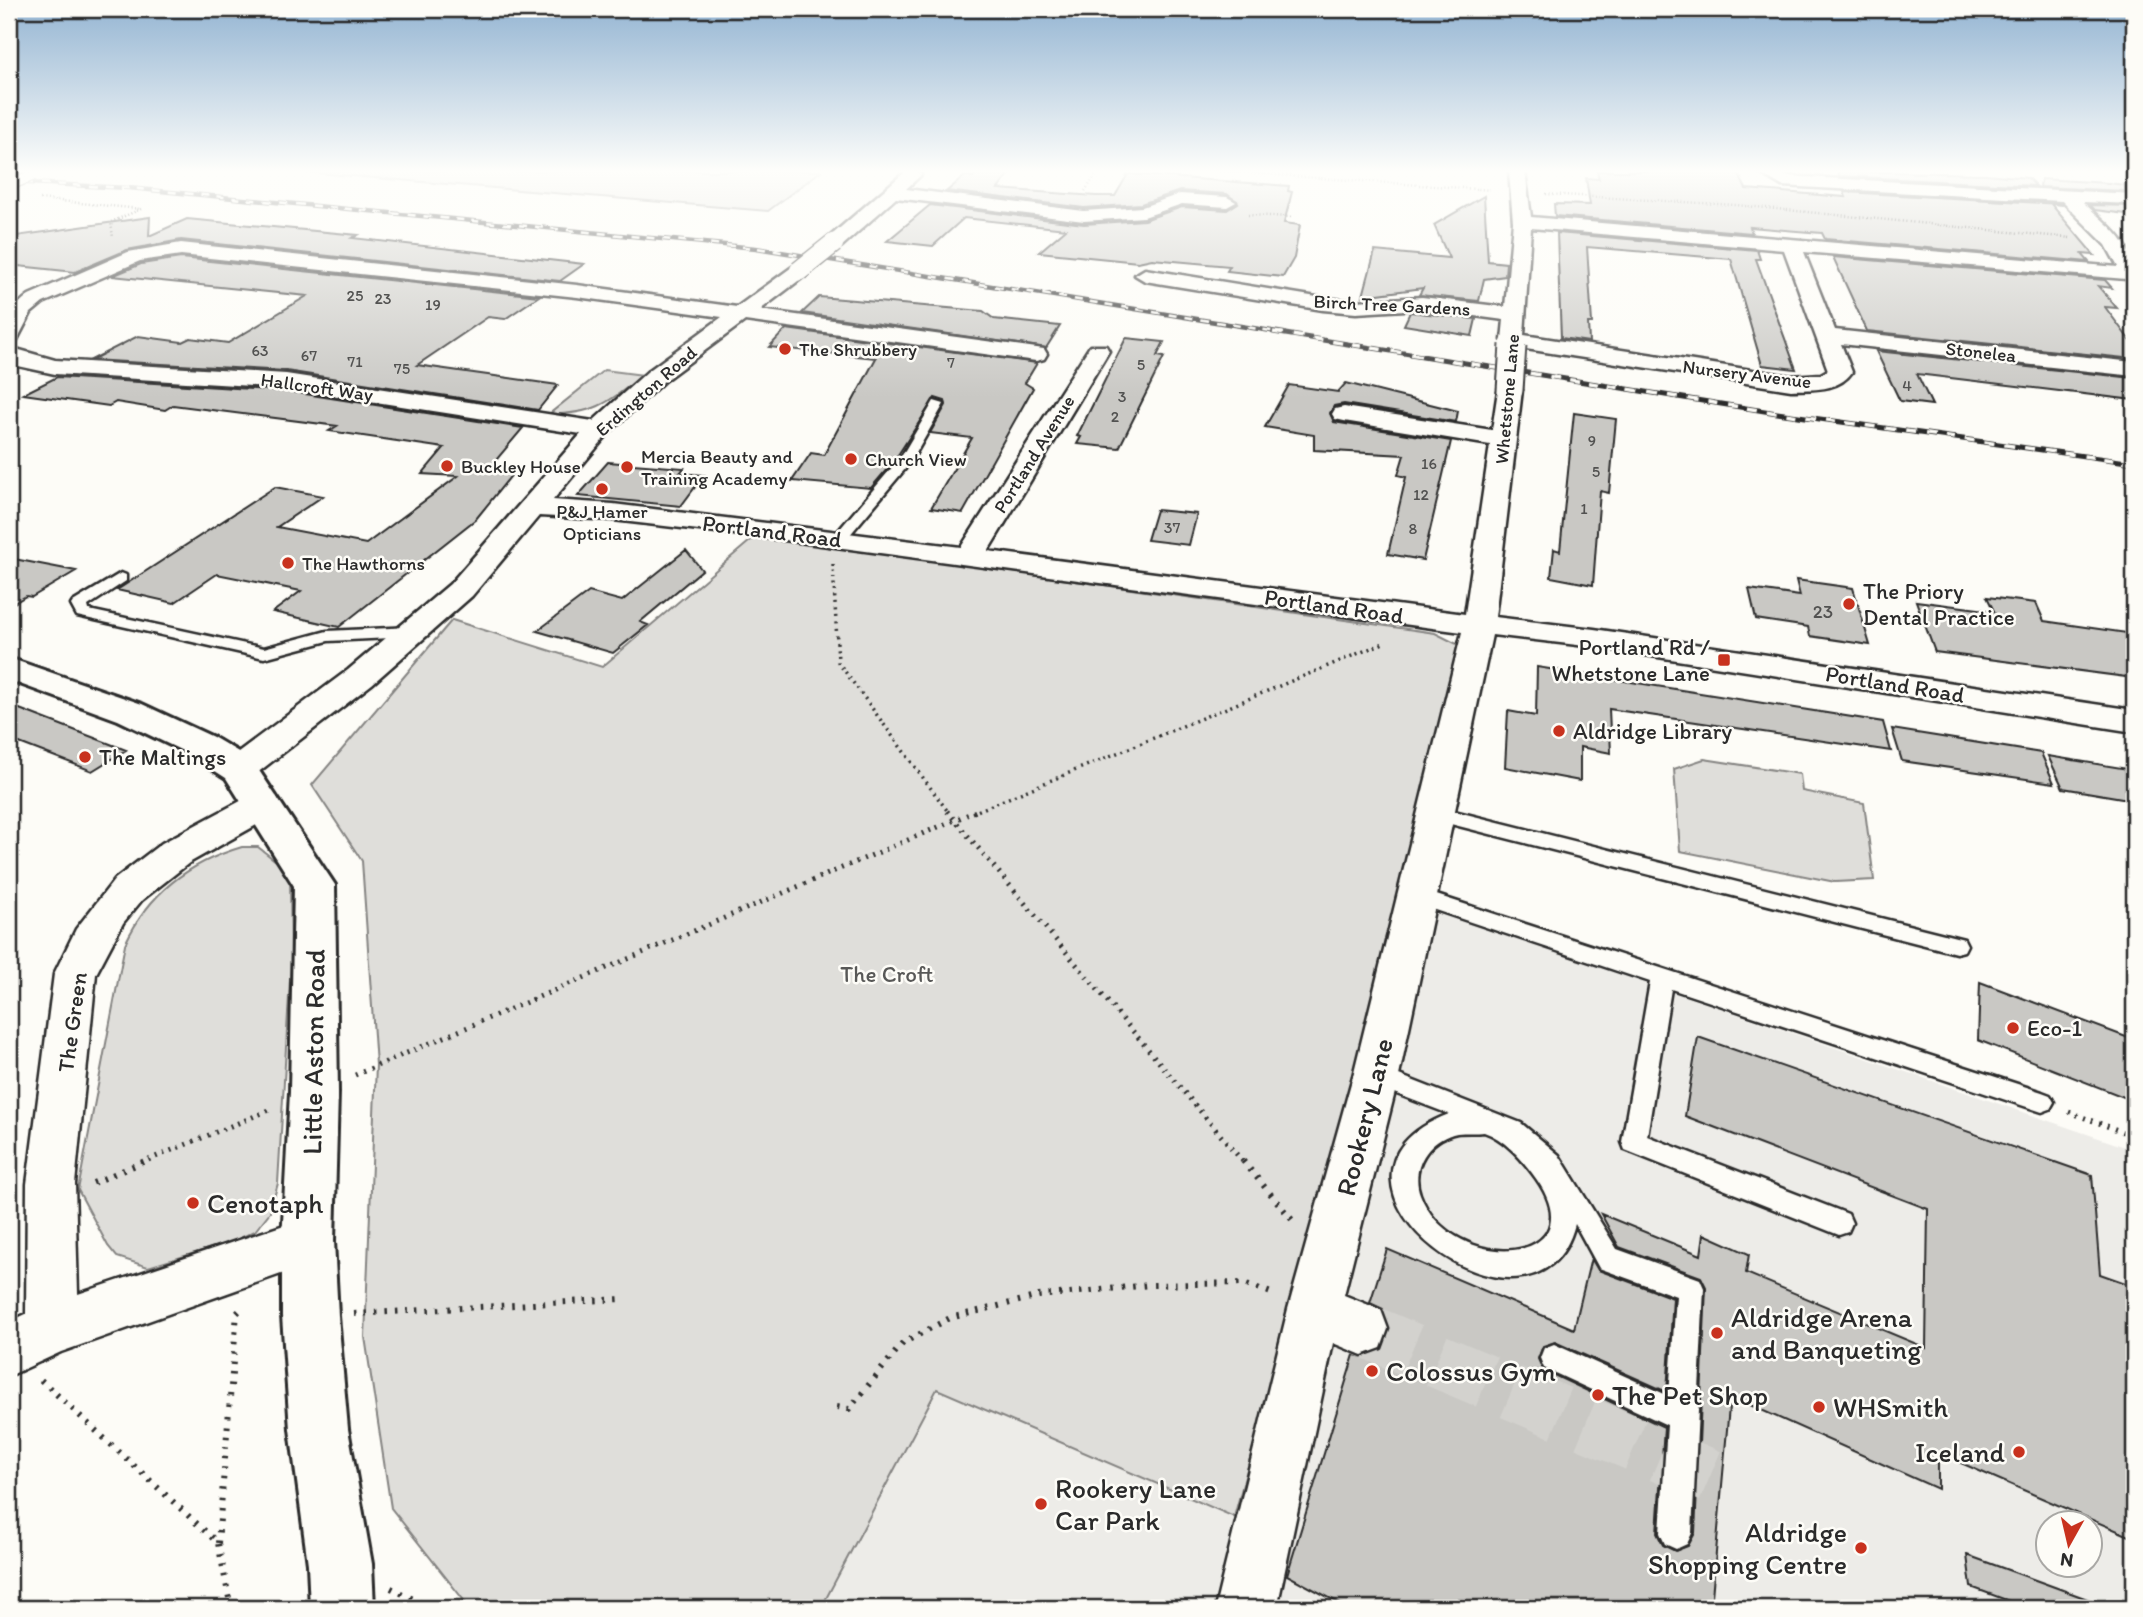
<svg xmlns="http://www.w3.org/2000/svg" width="2143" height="1617" font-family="Itim,sans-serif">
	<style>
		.built { fill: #edece8; fill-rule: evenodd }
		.green { fill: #dfdeda; stroke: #858482; stroke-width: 2 }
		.building { fill: #c9c8c4; stroke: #2b2b2b; stroke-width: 2 }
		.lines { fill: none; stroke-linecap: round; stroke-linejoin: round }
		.street-tunnel { stroke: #d3d2ce; stroke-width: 54; stroke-dasharray: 54 27; stroke-linecap: butt }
		.lane-casing { stroke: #2b2b2b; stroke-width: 5 }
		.street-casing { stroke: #2b2b2b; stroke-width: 5 }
		.primary-casing { stroke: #2b2b2b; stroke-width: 6 }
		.path-far3 { stroke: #2b2b2b; stroke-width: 2.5; stroke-dasharray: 1 2.5; stroke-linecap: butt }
		.path-far2 { stroke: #2b2b2b; stroke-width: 3.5; stroke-dasharray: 2 4.5; stroke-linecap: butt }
		.path-far1 { stroke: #2b2b2b; stroke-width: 5; stroke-dasharray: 2 6; stroke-linecap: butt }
		.path { stroke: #2b2b2b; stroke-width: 6; stroke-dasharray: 2.5 8; stroke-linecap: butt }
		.lane { fill: #fdfcf7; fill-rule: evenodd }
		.street { fill: #fdfcf7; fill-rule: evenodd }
		.primary { fill: #fdfcf7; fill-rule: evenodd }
		.rail-far1-casing { stroke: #2b2b2b; stroke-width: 4.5 }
		.rail-casing { stroke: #2b2b2b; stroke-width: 5 }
		.rail-far1 { stroke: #fdfcf7; stroke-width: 2.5; stroke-dasharray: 8; stroke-linecap: butt }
		.rail { stroke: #fdfcf7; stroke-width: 3.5; stroke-dasharray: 10; stroke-linecap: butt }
		.lane-bridge-casing { stroke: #2b2b2b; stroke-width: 13; stroke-linecap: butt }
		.street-bridge-far1-casing { stroke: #2b2b2b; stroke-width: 22; stroke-linecap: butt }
		.street-bridge-casing { stroke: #2b2b2b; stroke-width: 29; stroke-linecap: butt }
		.lane-bridge { stroke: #fdfcf7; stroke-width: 10 }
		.street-bridge-far1 { stroke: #fdfcf7; stroke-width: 19 }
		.street-bridge { stroke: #fdfcf7; stroke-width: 25 }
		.poi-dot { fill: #c8321e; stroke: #fdfcf7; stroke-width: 2.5 }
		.labels { text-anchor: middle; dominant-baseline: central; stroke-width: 5; stroke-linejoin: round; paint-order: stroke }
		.far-number-label { font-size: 16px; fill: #525251 }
		.far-street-label { font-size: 19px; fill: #2b2b2b; stroke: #fdfcf7 }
		.far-poi-label { font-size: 19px; fill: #2b2b2b; stroke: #fdfcf7; text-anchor: start }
		.number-label { font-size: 19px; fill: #525251 }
		.street-label { font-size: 23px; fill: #2b2b2b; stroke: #fdfcf7 }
		.poi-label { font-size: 23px; fill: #2b2b2b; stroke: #fdfcf7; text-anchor: start }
		.park-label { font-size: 23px; fill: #585857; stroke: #fdfcf7 }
		.near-street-label { font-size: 28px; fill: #2b2b2b; stroke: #fdfcf7 }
		.near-poi-label { font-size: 28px; fill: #2b2b2b; stroke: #fdfcf7; text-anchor: start }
	</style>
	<rect width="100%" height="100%" fill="#fdfcf7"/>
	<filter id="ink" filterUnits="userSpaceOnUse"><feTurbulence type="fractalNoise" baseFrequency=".0143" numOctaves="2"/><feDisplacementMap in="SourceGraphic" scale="14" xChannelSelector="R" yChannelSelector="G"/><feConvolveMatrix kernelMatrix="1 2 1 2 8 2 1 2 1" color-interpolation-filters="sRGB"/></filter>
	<g filter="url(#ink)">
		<path class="built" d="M1403 900 2134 1150V1608H821L937 1389 1234 1517ZM2048 1522H2090V1564H2048Z"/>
		<path class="green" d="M292 171H821L768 211Z
			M604 370 643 375C605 405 597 413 548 415Z
			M757 535 1435 633 1461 646 1403 900 1234 1517 937 1389 821 1608H470L391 1508 365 1337 376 1065 362 861 312 785 452 620 602 667Z
			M1704 759 1800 774 1802 791 1864 803 1874 880 1835 882 1680 851 1674 769Z
			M242 847H258L290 872 291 962 278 1183 270 1212 255 1231 232 1242 148 1267 117 1257 108 1246 78 1190 125 944C149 893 188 863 242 847Z"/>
		<path class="building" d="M977 171H1012L998 189 1096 196H1115L1128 174 1289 186 1288 191 1292 192 1284 223 1300 225 1294 258 1283 277 1227 271 1230 266 1152 259 1138 262 1039 252 1066 229 964 218 933 246 887 241 930 205 1084 224 1144 220 1182 207 1227 210 1238 203 1227 194 1180 191 1141 204 1084 208 947 191 965 176 973 177Z
			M1597 171H1737L1746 189 1846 197 1844 192 2061 204 2063 205 2051 204 2094 255 2082 254 2089 262 1825 239 1822 233 1797 231 1750 227 1752 233 1555 216 1554 204 1590 205 1586 178 1599 179Z
			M1838 171 1986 174 2028 178 2036 186 1839 176Z
			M2041 179 2109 183 2124 185 2126 191 2040 187Z
			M1484 196 1488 261 1506 263 1505 276 1484 279 1479 301 1419 295 1423 288 1363 296 1375 251 1449 258 1434 225Z
			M2090 205 2131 206 2134 215 2095 210Z
			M150 217 149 236 187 219 358 235 352 238 584 264 560 281 181 240 127 250 75 272 9 265V237Z
			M1557 233 1757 250 1760 259H1756L1796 369 1762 365 1731 259 1587 247 1592 323H1588L1589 342 1561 338Z
			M1833 257 2105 280 2112 288 2098 286 2117 308 2105 307 2134 346V359L1867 331Z
			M181 258 539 296 505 319 488 317 417 365 558 385 538 410 286 371 91 360 138 336 182 342 190 338 228 343 307 296 112 276 141 264Z
			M819 297 983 311 994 319 1060 326 1046 348 802 313Z
			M1410 312 1476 319 1472 336 1404 325Z
			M786 329 1037 363 1025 383 1033 388 963 513 931 508 972 438 930 433 946 405 945 401 935 398 894 461 871 488 792 481 811 453 824 455 876 358 769 347Z
			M1126 338 1164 342 1157 356 1164 357 1119 448 1077 444 1081 437 1077 436Z
			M1876 351 2134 378V400L1917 374 1932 405 1900 401Z
			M57 377 286 391 523 428 491 466 518 467 476 519 339 627 273 612 301 591 217 574 174 603 117 590 275 487 323 496 277 527 366 544 458 476 422 474 444 448 329 431 337 426 173 405 165 410 116 402 109 406 23 394Z
			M1346 383 1458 411 1456 422 1344 404 1334 406 1330 413 1334 422 1451 441 1423 560 1388 554 1406 477 1398 475 1404 455 1314 450V435L1265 427 1289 385 1338 392Z
			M1574 413 1616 419 1609 493 1600 491 1593 585 1551 577 1554 549 1560 551Z
			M608 462 684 468 680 473 704 475 681 506 578 496Z
			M1156 510 1197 514 1189 545 1147 540Z
			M686 550 702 570 640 622 648 625 613 653 537 631 589 592 622 601Z
			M9 558 76 571 32 597 26 596 9 606Z
			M1796 580 1853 588 1870 645 1810 636 1808 627 1756 619 1749 589 1800 596Z
			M1987 597 2036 603 2044 621 2134 634V678L1935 652 1916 601 1994 611Z
			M1537 667 1883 722 1891 751 1609 709 1611 753 1580 747V781L1505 767 1508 711 1536 716Z
			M9 705 126 750 92 771 9 739Z
			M1892 729 2041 753 2054 783 1902 761Z
			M2048 756 2134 770V800L2063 788Z
			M1980 982 2134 1040V1101L1978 1040Z
			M1698 1037 2092 1175 2100 1274 2134 1286V1538L1938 1453V1489L1730 1396 1711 1608H1348L1287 1575 1354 1355 1363 1357 1382 1350 1390 1330 1383 1309 1370 1303 1387 1249 1574 1329 1591 1258 1598 1270 1673 1298 1667 1392 1555 1342 1543 1346 1538 1359 1543 1370 1664 1427 1657 1533 1663 1545 1675 1551 1688 1546 1695 1533 1706 1287 1701 1277 1619 1247 1601 1214 1701 1255 1704 1234 1749 1254 1746 1273 1926 1348 1928 1209 1685 1116Z
			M1967 1555 2101 1604 2100 1608H2028L1971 1587Z"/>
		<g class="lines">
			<path class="street-tunnel" d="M1362 1329 1724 1482"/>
			<g class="lane-casing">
				<path id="lane" d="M934 401 944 404 911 462 843 543H833V537L901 457Z
					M121 573 126 575V581L88 606 89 610 264 648 327 631 412 627 420 632 412 637 328 641 264 658 77 616 71 605 73 602Z
					M1438 807 1956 937 1964 939 1967 945 1964 951 1956 953 1431 819 1428 814Z
					M1418 889 2042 1092 2050 1095 2054 1102 2050 1109 2042 1112 1671 989 1647 1136 1848 1214 1852 1223 1848 1232 1839 1235 1625 1150 1622 1142 1650 982 1411 902 1408 897 1411 892Z
					M1376 1066 1521 1123 1559 1155 1617 1249 1700 1279 1704 1288 1692 1533 1687 1544 1676 1549 1665 1544 1660 1533 1667 1425 1544 1368 1540 1358 1544 1348 1554 1344 1669 1396 1676 1296 1599 1268 1575 1224C1537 1371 1279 1178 1449 1114L1368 1083 1364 1076 1368 1069ZM1484 1132C1504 1139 1520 1157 1532 1173 1604 1266 1451 1278 1420 1194 1410 1167 1429 1139 1457 1133 1465 1132 1475 1133 1484 1132Z"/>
			</g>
			<g class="street-casing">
				<path id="street" d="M906 171H918L921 175 906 189 1084 211 1142 207 1180 194 1227 197 1236 202 1227 207 1182 204 1144 217 1084 221 896 198 841 247H827L824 243 827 239Z
					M1509 171H1525L1531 217 2118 267 2106 245 2062 201 1782 186 1760 173 1778 171 1786 176 2134 194V204L2083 202C2110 228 2136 242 2134 283L2126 279 1804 252 1835 330 2134 362V376L1841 344 1852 372C1838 392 1813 389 1791 390L1513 347 1502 340 1504 320 1422 309 1356 313 1323 310 1145 281 1135 275 1145 269 1323 298 1356 301 1422 297 1505 307 1513 222ZM1531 228 1784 250 1828 370 1821 374 1791 376 1524 335Z
					M181 243 577 285 737 307 792 267 799 265 809 271 806 275 760 310 1044 349 1047 354 1044 359 1036 361 745 321 664 381 608 434 553 500 613 504 961 547 1090 346H1106L1109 351 988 551 1465 614 1490 445 1344 421 1335 419 1332 414 1335 409 1344 407 1492 430 1498 390 1502 385H1518L1522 390 1495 617 1594 629 2134 710V732L1594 647 1492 635 1399 1076 1344 1295 1381 1310 1388 1329 1381 1348 1362 1355 1333 1343 1277 1608H1215L1288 1309 1353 1076 1462 632 784 540 613 520 539 516 472 596 372 684 252 777 239 781 226 777 221 769 226 761 348 670 450 584 581 434 286 388 55 374 9 364V347L55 360 286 374 593 421 648 371 722 317 577 297 181 255 140 261 43 303 31 313 17 340 9 342C9 318 10 309 29 295L128 252Z
					M263 792 276 796 281 805 276 814 189 863 142 900 123 923 96 974 75 1184 78 1294 308 1217 326 1224 333 1241 326 1258 61 1352 9 1376V1322L26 1314 27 1184 54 974 76 929 115 879 162 843 250 796Z"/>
			</g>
			<g class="primary-casing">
				<path id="primary" d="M9 658 142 704 213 737 252 760 335 885 338 1092 334 1241 338 1316 348 1429 372 1564 374 1608H310L308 1564 290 1429 282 1316V1241L290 1092 294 886 226 778 187 753 118 720 9 680Z"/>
			</g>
			<path class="path-far3" d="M1220 171 1492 190
				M1085 191 1099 171
				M1546 194 1736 205 2071 238
				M40 199 141 209 111 222 113 238
				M1248 215 1293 217"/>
			<path class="path-far2" d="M833 564 838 662 949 813
				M972 813 1386 642"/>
			<path class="path-far1" d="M947 811 1244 1163
				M355 1075 976 811
				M2069 1112 2134 1136
				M141 1163 272 1109"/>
			<path class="path" d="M1243 1161 1294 1222
				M93 1183 145 1161
				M354 1314 622 1299
				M41 1380 218 1543 231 1608
				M837 1407 849 1409 903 1343 950 1318 1039 1296 1150 1285 1244 1283 1274 1294
				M218 1543 237 1313 241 1309
				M391 1588 431 1608"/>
			<use href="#lane" class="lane"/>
			<use href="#street" class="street"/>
			<use href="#primary" class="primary"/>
			<g class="rail-far1-casing">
				<path id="rail-far1" d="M9 182 129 188 756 248 1284 333"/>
			</g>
			<g class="rail-casing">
				<path id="rail" d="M1273 332 1777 413 2134 463"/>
			</g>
			<use href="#rail-far1" class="rail-far1"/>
			<use href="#rail" class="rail"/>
			<g class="lane-bridge-casing">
				<path id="lane-bridge" d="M9 185 34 175"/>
			</g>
			<g class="street-bridge-far1-casing">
				<path id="street-bridge-far1" d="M799 271 834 243"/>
			</g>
			<g class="street-bridge-casing">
				<path id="street-bridge" d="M1510 390 1513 345"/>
			</g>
			<use href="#lane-bridge" class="lane-bridge"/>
			<use href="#street-bridge-far1" class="street-bridge-far1"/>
			<use href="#street-bridge" class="street-bridge"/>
		</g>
	</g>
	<linearGradient id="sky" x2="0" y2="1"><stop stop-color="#93b4d2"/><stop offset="0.43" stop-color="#fefefb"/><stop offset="1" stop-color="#fefefb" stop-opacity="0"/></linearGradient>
	<rect width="2143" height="398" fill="url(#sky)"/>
	<g class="poi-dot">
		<circle cx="785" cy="349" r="7"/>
		<circle cx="851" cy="459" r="7"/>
		<circle cx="447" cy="466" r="7"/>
		<circle cx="627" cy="467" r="7"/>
		<circle cx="602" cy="489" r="7"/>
		<circle cx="288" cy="563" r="7"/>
		<circle cx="1849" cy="604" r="7"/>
		<rect x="1717" y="653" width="14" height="14" rx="3.5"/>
		<circle cx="1559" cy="731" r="7"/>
		<circle cx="85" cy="757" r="7"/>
		<circle cx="2013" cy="1028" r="7"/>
		<circle cx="193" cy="1203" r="7"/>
		<circle cx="1717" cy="1333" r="7"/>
		<circle cx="1372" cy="1371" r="7"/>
		<circle cx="1598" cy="1395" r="7"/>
		<circle cx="1819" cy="1407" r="7"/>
		<circle cx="2019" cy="1452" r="7"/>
		<circle cx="1041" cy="1504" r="7"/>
		<circle cx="1861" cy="1548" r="7"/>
	</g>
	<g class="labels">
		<g class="far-number-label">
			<text x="355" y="295">25</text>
			<text x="383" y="298">23</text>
			<text x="433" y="304">19</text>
			<text x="260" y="350">63</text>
			<text x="309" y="355">67</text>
			<text x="355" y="361">71</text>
			<text x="951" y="362">7</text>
			<text x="1141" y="364">5</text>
			<text x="402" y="368">75</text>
			<text x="1907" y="385">4</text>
			<text x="1122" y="396">3</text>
			<text x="1115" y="416">2</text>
			<text x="1592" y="440">9</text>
			<text x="1429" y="463">16</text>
			<text x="1596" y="471">5</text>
			<text x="1421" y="494">12</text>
			<text x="1584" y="508">1</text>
			<text x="1172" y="527">37</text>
			<text x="1413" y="528">8</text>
		</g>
		<g class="far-street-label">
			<text transform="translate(1392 305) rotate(3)">Birch Tree Gardens</text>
			<text transform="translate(1981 352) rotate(6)">Stonelea</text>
			<text transform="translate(1747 374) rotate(7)">Nursery Avenue</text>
			<text transform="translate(317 387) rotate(8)">Hallcroft Way</text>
			<text transform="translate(646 391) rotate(-41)">Erdington Road</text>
			<text transform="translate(1507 399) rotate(-85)">Whetstone Lane</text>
			<text transform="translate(1034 454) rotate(-58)">Portland Avenue</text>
		</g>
		<g class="far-poi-label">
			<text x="799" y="349">The Shrubbery</text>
			<text x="641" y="456">Mercia Beauty and<tspan x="641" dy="22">Training Academy</tspan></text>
			<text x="865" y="459">Church View</text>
			<text x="461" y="466">Buckley House</text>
			<text x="602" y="511" text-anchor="middle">P&amp;J Hamer<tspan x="602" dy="22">Opticians</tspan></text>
			<text x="302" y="563">The Hawthorns</text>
		</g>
		<g class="number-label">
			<text x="1823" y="611">23</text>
		</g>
		<g class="street-label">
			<text transform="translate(772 531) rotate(7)">Portland Road</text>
			<text transform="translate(1334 606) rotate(8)">Portland Road</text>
			<text transform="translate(1895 684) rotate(9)">Portland Road</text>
			<text transform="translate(72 1022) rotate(-82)">The Green</text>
		</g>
		<g class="poi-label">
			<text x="1863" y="591">The Priory<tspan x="1863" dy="26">Dental Practice</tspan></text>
			<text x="1710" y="647" text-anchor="end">Portland Rd /<tspan x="1710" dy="26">Whetstone Lane</tspan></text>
			<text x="1573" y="731">Aldridge Library</text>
			<text x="99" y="757">The Maltings</text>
			<text x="2027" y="1028">Eco-1</text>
		</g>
		<g class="park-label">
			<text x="887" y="974">The Croft</text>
		</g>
		<g class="near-street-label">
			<text transform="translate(313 1052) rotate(-89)">Little Aston Road</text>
			<text transform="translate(1364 1117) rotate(-76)">Rookery Lane</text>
		</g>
		<g class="near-poi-label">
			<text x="207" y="1203">Cenotaph</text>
			<text x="1731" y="1317">Aldridge Arena<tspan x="1731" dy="32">and Banqueting</tspan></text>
			<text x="1386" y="1371">Colossus Gym</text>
			<text x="1612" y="1395">The Pet Shop</text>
			<text x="1833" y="1407">WHSmith</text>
			<text x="2005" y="1452" text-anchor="end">Iceland</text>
			<text x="1055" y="1488">Rookery Lane<tspan x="1055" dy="32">Car Park</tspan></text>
			<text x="1847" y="1532" text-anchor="end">Aldridge<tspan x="1847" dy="32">Shopping Centre</tspan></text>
		</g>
	</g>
	<rect width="2143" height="1617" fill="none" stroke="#fdfcf7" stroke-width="35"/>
	<rect x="18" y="18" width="2108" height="1582" fill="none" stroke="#2b2b2b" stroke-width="2.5" filter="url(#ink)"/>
	<g transform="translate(2069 1544) rotate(188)"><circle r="33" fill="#fdfcf7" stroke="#a9a8a5" stroke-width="2"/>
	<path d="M0-5L12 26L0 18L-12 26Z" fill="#c8321e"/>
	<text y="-10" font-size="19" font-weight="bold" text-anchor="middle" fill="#2b2b2b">N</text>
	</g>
</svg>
